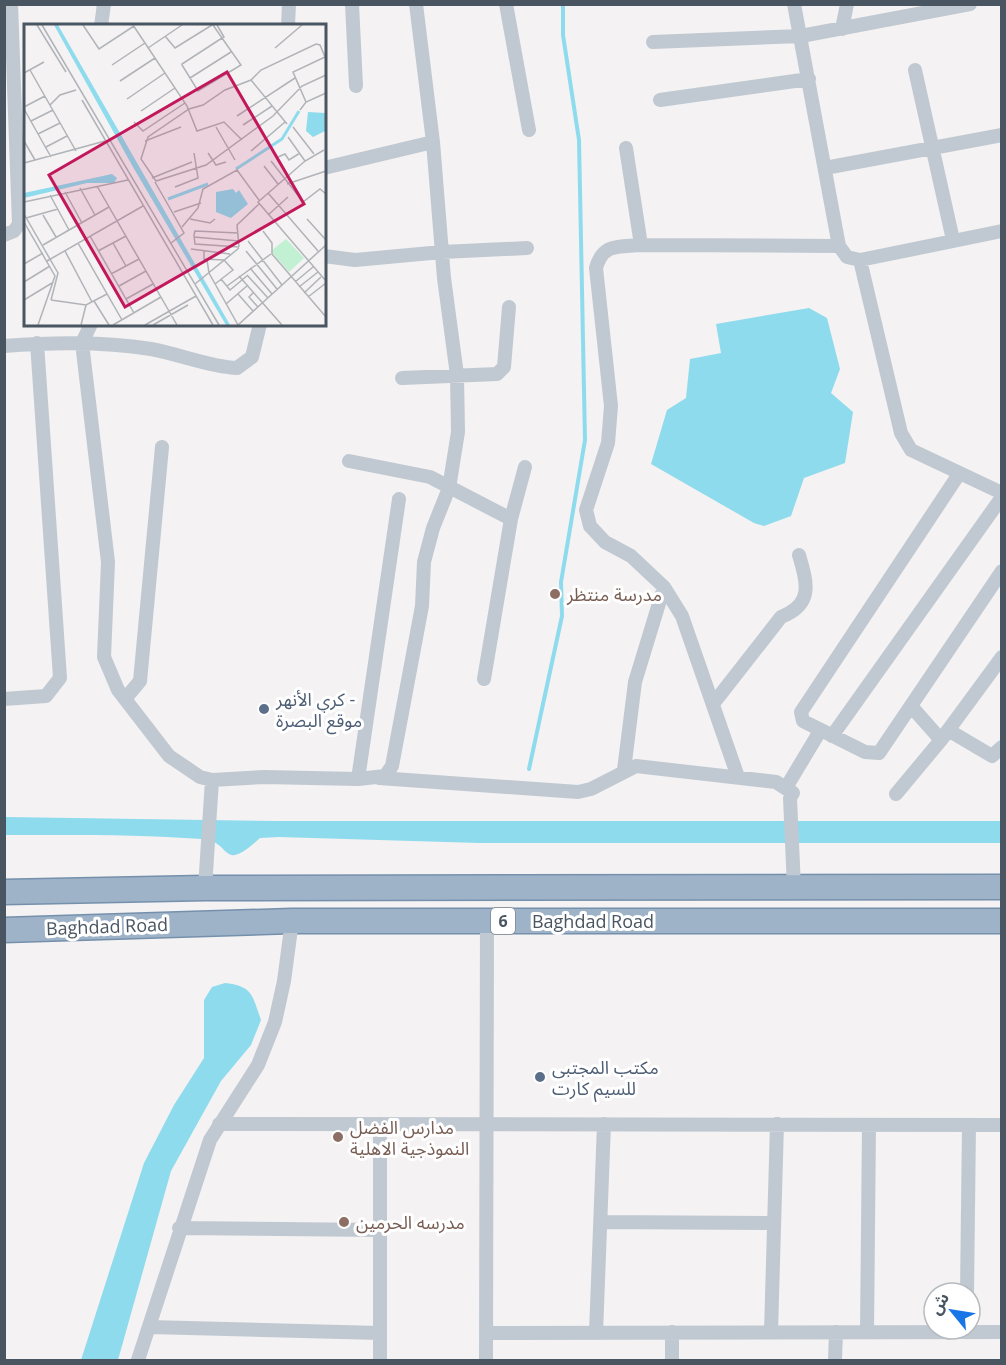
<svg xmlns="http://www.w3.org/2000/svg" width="1006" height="1365" font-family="'Open Sans','Noto Sans Arabic',sans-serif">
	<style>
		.water { fill: #8edbed }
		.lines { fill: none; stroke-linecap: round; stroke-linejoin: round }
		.stream { stroke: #8edbed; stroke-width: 4 }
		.trunk-casing { stroke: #7590ac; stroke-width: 27 }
		.minor { stroke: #c0c9d1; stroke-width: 14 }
		.trunk { stroke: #9eb3c8; stroke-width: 24 }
		.education-dot { fill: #8d6e63; stroke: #fff; stroke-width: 2 }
		.service-dot { fill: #5c6f8a; stroke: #fff; stroke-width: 2 }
		.labels { text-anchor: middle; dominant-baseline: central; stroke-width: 6; stroke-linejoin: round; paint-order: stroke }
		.shield { fill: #fff; stroke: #808890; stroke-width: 1.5 }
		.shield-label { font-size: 16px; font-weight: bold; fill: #495560 }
		.education-label { font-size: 18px; fill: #785e54; stroke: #fff; text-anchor: start }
		.service-label { font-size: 18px; fill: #4e5e75; stroke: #fff; text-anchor: start }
		.street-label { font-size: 18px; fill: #495560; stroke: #fff }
		.inset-river { fill: none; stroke: #8edbed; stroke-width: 3 }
		.inset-road { fill: none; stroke: #b0b3b8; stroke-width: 1.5 }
		.view { fill: #c2185b; fill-opacity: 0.15; stroke: #c2185b; stroke-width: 3 }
		.inset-edge { fill: none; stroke: #495560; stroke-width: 3 }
	</style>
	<rect width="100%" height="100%" fill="#f4f2f2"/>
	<path class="water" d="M809 308 827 318 840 369 831 393 853 412 845 463 804 478 791 516 764 526 754 523 651 464 667 410 686 398 690 359 721 353 716 324Z
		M5 817 277 821H1002L1001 843H479L279 837 260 838C220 875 233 841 202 839 136 834 70 835 5 835Z
		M225 983C253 986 252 995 261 1020L251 1045 221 1081 171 1171 118 1360H81L144 1163 174 1105 204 1058V1000L212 987Z"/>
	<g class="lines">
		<path class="stream" d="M529 769 562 616 561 582 585 440 579 140 563 35V4"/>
		<g class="trunk-casing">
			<path id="trunk" d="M4 892 205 888 1002 887
				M4 930 292 921H1002"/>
		</g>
		<path class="minor" d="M352 4 356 86
			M506 4 529 130
			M794 4 839 246 847 257 860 260 1002 231
			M101 26 104 4
			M288 26 289 4
			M842 29 847 4
			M653 42 801 36 970 4
			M915 70 953 240
			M660 100 809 79
			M626 148 641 245
			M324 168 433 142
			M825 168 1002 135
			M4 235 14 231 19 224 11 4
			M324 256 355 260 442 252 527 248
			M860 260 901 433 911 450 1002 493
			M91 324 82 343 108 562 104 657 118 690 169 756 200 777 212 780 264 777 358 779 385 776 392 766 422 606 424 562 433 528 449 488 458 432 457 375 444 278 433 142 416 4
			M4 346C54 342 102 341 151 349 179 354 210 367 237 368L252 357 260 324
			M402 378 497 374 504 367 509 307
			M349 461 430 477 511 519 484 679
			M959 474 801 712 803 721 865 752 879 753 1002 571
			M511 519 525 467
			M4 699 46 696 60 678 37 343
			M125 699 140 681 162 447
			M713 704 781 617C814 604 807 583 799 555
			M911 706 941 740
			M948 730 992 756 1002 747
			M832 736 1002 497
			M624 770 635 682 664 587
			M738 777 682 616 664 587 631 556 605 542 590 526 586 510 608 443 611 406 596 268C603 243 618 247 641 245L839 246
			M379 778 578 792 591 789 636 766 776 782 793 793 790 798 794 887
			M358 779 399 499
			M787 786 820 731
			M896 794 941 740 1002 657
			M205 888 212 780
			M219 1124 1002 1125
			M601 1222 774 1223
			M179 1228 379 1230
			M967 1293 969 1125
			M149 1327 380 1333
			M771 1332 777 1124
			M867 1332 869 1125
			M486 1333 1002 1332
			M596 1333 604 1124
			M138 1360 210 1140 258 1065 275 1022 284 981 292 921
			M380 1360V1124
			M486 1360 487 921
			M672 1360V1332
			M835 1360 836 1332"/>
		<use href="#trunk" class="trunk"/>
	</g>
	<g class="education-dot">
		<circle cx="555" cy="594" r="6"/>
		<circle cx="338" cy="1137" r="6"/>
		<circle cx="344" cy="1222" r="6"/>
	</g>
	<g class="service-dot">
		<circle cx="264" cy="709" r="6"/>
		<circle cx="540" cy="1077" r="6"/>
	</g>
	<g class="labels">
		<rect class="shield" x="491" y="908" width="24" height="26" rx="4.5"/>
		<g class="shield-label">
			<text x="503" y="921">6</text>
		</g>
		<g class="education-label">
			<text x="567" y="594">مدرسة منتظر</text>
			<text x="350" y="1127">مدارس الفضل<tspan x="350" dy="21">النموذجية الاهلية</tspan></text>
			<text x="356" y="1222">مدرسه الحرمين</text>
		</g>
		<g class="service-label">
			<text x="276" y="699">كري الأنهر -<tspan x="276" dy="21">موقع البصرة</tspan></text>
			<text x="552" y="1067">مكتب المجتبى<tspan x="552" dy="21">للسيم كارت</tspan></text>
		</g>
		<g class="street-label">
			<text x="593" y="921">Baghdad Road</text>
			<text transform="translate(107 926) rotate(-2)">Baghdad Road</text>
		</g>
	</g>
	<g transform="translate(24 24)">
		<rect width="302" height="302" fill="#f4f2f2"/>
		<path d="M262 215 280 234 265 248 247 227Z" fill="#c1f0d3"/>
		<path d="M30 1H34L206 301H202L109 143ZM284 88 301 89V107L289 113 282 107ZM88 150 93 154 90 159H63L0 174V169ZM209 165 212 169 215 166 224 180 207 194 192 188V168Z" fill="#8edbed"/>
		<path class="inset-river" d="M212 145 258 115 275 87M144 175 184 160"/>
		<path class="inset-road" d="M13 1 42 48M18 1 195 301M59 1 75 25 110 2M109 1 163 82 173 107 200 98 218 116M189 1 198 14 217 41 174 67 158 41V40L198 14 200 13 193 1M141 12 151 24 188 1M124 24 158 1M251 24 278 1M301 33 296 21 292 20 237 46 227 56 201 66 179 81 165 85 124 113 117 135 132 157 182 141 249 92 278 62 302 51M88 41 121 19M6 46 52 127M0 49 20 38M166 54 207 28M227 56 263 100M96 57 131 34M103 75 141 49M58 76 189 301M282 78 269 48 301 33M26 81 36 71 52 66M0 83 21 72M0 85 27 133M276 86 282 78 302 69M117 87 151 64M213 92 271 54M7 97 29 86M110 98 119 107 161 79M219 101 248 82M192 103 211 136M269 103 290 130M14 110 36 99M264 113 281 137M0 117 11 136M121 117 157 103M22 123 43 112M300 126 281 137 234 178 302 257M227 127 261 98M184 129 192 141 202 138M254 133 261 130 265 136 276 129M247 137 279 178 296 165 302 170M0 139 81 117M240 142 254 160M128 154 168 138M131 158 160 209 147 219M263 160 302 147M73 162 153 301M151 163 174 154 170 129M56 164 71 191M41 168 58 199M244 169 294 227M26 171 45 206M0 178 104 156M150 188 177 179M0 190 34 249 27 276M19 191 32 213M244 191 264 173M2 194 34 185M166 195 186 199 191 195M283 195 302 216M0 198 31 252 14 301M158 203 174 184 179 165 213 146 235 176M239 207 248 219V230L302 293M214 209 171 207 170 211 171 220 215 223M66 212 110 289M170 213 215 217M224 217 258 261M54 219 98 296M89 219 102 242M19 221 85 183M215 223 213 201 235 180M167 225 206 230M41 227 68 278M74 227 102 212M180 227V235L200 236 209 246 191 260M222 227 253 265M183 236 185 249 214 301M23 237 119 182M0 240 19 229M226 244 248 270M87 250 115 235M223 251 244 274M215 252 258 301M197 255 206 266 224 251M0 258 26 242M271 258 289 243M171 260 215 224M95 262 122 247M203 262 247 230M275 263 294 248M230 268 225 273 234 283M280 269 297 253M214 270 229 287M284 273 302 259M102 275 129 260M0 276 28 259M27 276 62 281 83 270M70 277 85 301M202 280 224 261M57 301 62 281M89 301 137 273M121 301 172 272M129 301 164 281M214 301 302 221"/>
		<path class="view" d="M203 48 280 180 101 283 25 151Z"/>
		<rect width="302" height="302" class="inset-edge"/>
	</g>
	<rect width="1006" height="1365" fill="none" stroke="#495560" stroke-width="12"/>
	<g transform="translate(952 1311) rotate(300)"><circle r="28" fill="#ffffff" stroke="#b6bbbf" stroke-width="1.5"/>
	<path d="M0-4.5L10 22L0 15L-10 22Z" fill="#1875e7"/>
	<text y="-9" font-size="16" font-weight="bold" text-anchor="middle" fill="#495560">ش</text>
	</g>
</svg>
